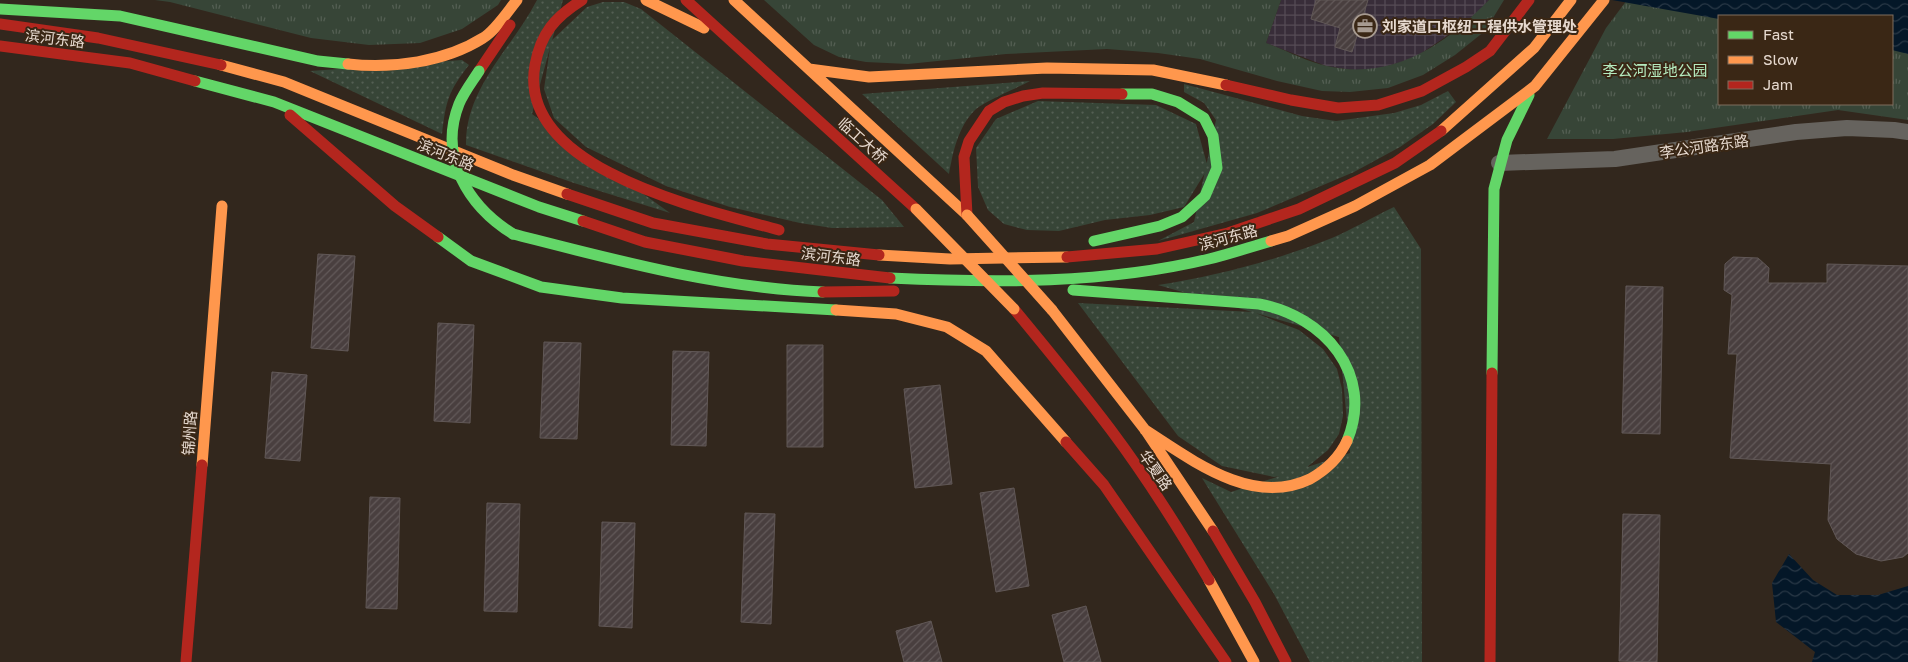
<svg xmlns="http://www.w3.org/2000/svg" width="1908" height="662" font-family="'Golos Text','Noto Sans SC',sans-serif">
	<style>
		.industrial { fill: url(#industrial-grid) }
		.grass { fill: url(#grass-dots) }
		.park { fill: url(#park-tufts); fill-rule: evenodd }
		.water { fill: url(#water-waves) }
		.building { fill: url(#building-hatch); stroke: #615857 }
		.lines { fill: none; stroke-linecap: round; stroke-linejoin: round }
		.street { stroke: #66635e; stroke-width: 16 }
		.fast { stroke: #63d668; stroke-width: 11 }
		.slow { stroke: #ff974d; stroke-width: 11 }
		.jam { stroke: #b3261e; stroke-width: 11 }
		.fast-bridge { stroke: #63d668; stroke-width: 11 }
		.slow-bridge { stroke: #ff974d; stroke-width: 11 }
		.labels { text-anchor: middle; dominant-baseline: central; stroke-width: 4; stroke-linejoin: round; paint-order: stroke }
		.poi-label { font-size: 15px; font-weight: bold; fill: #e6d9cf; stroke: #3a2715; text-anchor: start }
		.street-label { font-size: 15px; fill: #e6d9cf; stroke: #3a2715 }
		.park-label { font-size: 15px; fill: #b4ebbf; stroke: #3a2715 }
	</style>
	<defs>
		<pattern id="industrial-grid" width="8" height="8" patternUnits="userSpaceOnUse" patternTransform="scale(1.25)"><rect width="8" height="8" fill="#382d39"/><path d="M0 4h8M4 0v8" fill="none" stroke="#554b55"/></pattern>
		<pattern id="grass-dots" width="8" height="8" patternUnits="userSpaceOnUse" patternTransform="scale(1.25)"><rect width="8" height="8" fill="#374537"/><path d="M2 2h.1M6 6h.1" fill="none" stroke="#545f53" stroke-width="1.8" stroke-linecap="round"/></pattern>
		<pattern id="park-tufts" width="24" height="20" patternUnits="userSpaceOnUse" patternTransform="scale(1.25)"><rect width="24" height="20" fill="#374537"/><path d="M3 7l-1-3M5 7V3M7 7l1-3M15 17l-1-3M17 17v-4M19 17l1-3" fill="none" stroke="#545f53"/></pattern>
		<pattern id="water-waves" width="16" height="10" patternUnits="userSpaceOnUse" patternTransform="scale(1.25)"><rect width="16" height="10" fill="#041728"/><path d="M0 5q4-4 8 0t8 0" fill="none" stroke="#293846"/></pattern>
		<pattern id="building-hatch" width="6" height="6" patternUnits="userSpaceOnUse" patternTransform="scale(1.25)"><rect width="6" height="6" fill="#493f3f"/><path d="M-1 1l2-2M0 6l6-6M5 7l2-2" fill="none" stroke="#635a5a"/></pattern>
	</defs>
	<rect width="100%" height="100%" fill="#32271d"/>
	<path class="industrial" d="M1281 0H1489L1477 13 1441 40 1414 58 1381 68 1359 71 1326 66 1266 43Z"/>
	<path class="grass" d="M537 0H563L532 114 670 213 574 183 466 145C465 88 513 47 537 0Z
		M603 2H624L641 9 882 200 904 227 832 228 800 223 730 207 666 186 586 147 554 118 544 89 551 41 587 7Z
		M462 60 469 65C448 92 446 101 442 134L310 71Z
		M1030 81C1017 88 983 102 975 110 958 127 953 152 949 174L862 94Z
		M1184 84 1302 116 1336 121 1394 113 1421 105 1448 91 1456 102 1433 124 1400 147 1354 172 1257 213 1158 241 1194 222 1216 120 1204 103 1184 92Z
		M1038 101 1156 105 1196 124 1208 168 1184 207 1150 215 1105 220 1059 231 1027 230 1004 224 988 210 978 187 976 148 996 119Z
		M1394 207 1421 249 1422 662H1310L1274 594 1202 478 1231 492 1350 453 1339 337 1158 285C1217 276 1277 260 1332 238 1353 229 1373 217 1394 207Z
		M1078 303 1253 312 1299 330 1323 349 1337 369 1342 389 1343 416 1339 434 1328 450 1300 473 1274 477 1222 466 1178 436Z"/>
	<path class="park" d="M155 0H501L498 5 462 29 420 43 369 45 311 38 170 2Z
		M764 0H1281L1266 43C1286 50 1307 62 1327 66 1392 81 1445 45 1489 0H1504L1485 31 1455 55 1423 75 1388 88 1350 92 1322 91 1277 81 1200 59 1158 53 1107 49 1006 54 908 64 866 62 839 57 814 45Z
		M1627 0H1908V120L1838 110 1687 132 1613 139H1547L1606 28ZM1719 16H1892V104H1719Z"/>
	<path class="water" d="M1612 0H1908V54L1892 50V16H1719V19Z
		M1789 554 1813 580 1837 595H1878L1908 586V662H1812L1815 652 1776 622 1772 583Z"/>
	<path class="building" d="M1316 0H1368L1352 52 1335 47 1340 28 1311 19Z
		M318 254 355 256 348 351 311 348Z
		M1733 257 1758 258 1769 268 1768 283H1827V264L1908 266V553L1903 557 1881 561 1856 554 1837 539 1828 520 1831 464 1730 458 1737 354H1728L1732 295 1724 290 1725 264Z
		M1626 286 1663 287 1660 434 1622 433Z
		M438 323 474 325 470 423 434 421Z
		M544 342 581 343 577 439 540 438Z
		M787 345H823V447H787Z
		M673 351 709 352 706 446 671 445Z
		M272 372 307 375 300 461 265 458Z
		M940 385 952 484 915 488 904 389Z
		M1014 488 1029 586 996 592 980 493Z
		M370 497 400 498 397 609 366 608Z
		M487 503 520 504 517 612 484 611Z
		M745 513 775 514 771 624 741 622Z
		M1623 514 1660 515 1657 662 1619 661Z
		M602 522 635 523 632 628 599 626Z
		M1086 606 1101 662H1064L1052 615Z
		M931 621 942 662H904L896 631Z"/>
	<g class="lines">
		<path class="street" d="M1499 163 1615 159 1796 132 1847 128 1894 130 1908 132"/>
		<path class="fast" d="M0 9 120 16 318 61 348 64
			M195 81 274 102 539 207 583 221
			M513 234C615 260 717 288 823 292
			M438 237 471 261 541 287 622 298 836 310
			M1094 241 1160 226 1182 217 1205 196 1217 168 1213 136 1204 118 1178 102 1152 94H1122
			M890 278C996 283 1105 284 1209 259 1230 254 1250 247 1271 241
			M1073 290 1259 304C1324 316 1375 374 1347 441
			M1492 373 1494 189 1507 140 1529 95"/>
		<path class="slow" d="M646 0 704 28
			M734 0 967 215
			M348 64C392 69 445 62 483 38 495 31 508 11 517 0
			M221 65 284 82 513 175 567 194
			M809 69 869 77 1047 68 1153 70 1226 85
			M1441 131 1534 48 1571 0
			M1271 241 1288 236 1355 206 1430 165 1535 86 1604 0
			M879 255 950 259 1067 257
			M836 310 896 314 947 327 986 351 1066 442
			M1052 310 1146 431 1213 531
			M1145 430C1192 460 1252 507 1310 479 1326 470 1339 458 1347 441
			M202 465 222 206
			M1209 580 1254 662"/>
		<path class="jam" d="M582 0C555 17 541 33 535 65 516 170 707 210 779 230
			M686 0 916 209
			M0 24 98 38 221 65
			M0 46 130 63 195 81
			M479 71 510 25
			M1226 85 1291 100 1338 108 1378 105 1422 91 1466 67 1490 51 1529 0
			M290 115 395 206 438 237
			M567 194 653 223 767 244 879 255
			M967 215 964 157 969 141 989 111 1004 102 1023 96 1043 93 1122 94
			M583 221 645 242 743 261 890 278
			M1067 257 1157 249 1228 233 1299 209 1395 163 1441 131
			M823 292 894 291
			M1014 309C1047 349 1080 389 1111 430 1147 478 1179 529 1209 580
			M1066 442 1104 485 1226 662
			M1213 531 1255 602 1286 662
			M186 662 202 465
			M1490 662 1492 373"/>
		<path class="fast-bridge" d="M479 71C472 82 464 92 459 104 438 157 468 206 513 234"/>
		<path class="slow-bridge" d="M916 209 1014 309
			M967 215 1052 310"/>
	</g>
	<defs>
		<g id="office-ring" transform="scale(1.25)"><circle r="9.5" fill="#3a2715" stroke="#a79b91" stroke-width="1.5"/><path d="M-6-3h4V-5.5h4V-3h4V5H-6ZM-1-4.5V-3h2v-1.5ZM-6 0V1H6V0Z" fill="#a79b91"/></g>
	</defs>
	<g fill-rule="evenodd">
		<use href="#office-ring" x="1365" y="26"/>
	</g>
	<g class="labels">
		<g class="poi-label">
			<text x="1382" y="26">刘家道口枢纽工程供水管理处</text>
		</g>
		<g class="street-label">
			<text transform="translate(55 38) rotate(7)">滨河东路</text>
			<text transform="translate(863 140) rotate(42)">临工大桥</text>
			<text transform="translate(1704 146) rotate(-8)">李公河路东路</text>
			<text transform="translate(446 154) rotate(22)">滨河东路</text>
			<text transform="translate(1228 237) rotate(-15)">滨河东路</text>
			<text transform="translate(831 256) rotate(7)">滨河东路</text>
			<text transform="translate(189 433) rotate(-86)">锦州路</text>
			<text transform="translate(1156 470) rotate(55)">华夏路</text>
		</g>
		<g class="park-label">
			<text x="1655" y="70">李公河湿地公园</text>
		</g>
	</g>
	<rect x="1718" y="15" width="175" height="90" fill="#3a2715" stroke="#7f6e5f"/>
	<rect x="1728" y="31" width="25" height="8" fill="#63d668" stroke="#7f6e5f"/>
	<text x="1763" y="40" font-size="15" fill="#e6d9cf">Fast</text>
	<rect x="1728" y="56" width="25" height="8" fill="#ff974d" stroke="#7f6e5f"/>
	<text x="1763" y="65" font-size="15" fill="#e6d9cf">Slow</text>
	<rect x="1728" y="81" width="25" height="8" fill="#b3261e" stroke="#7f6e5f"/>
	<text x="1763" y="90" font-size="15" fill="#e6d9cf">Jam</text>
</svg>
